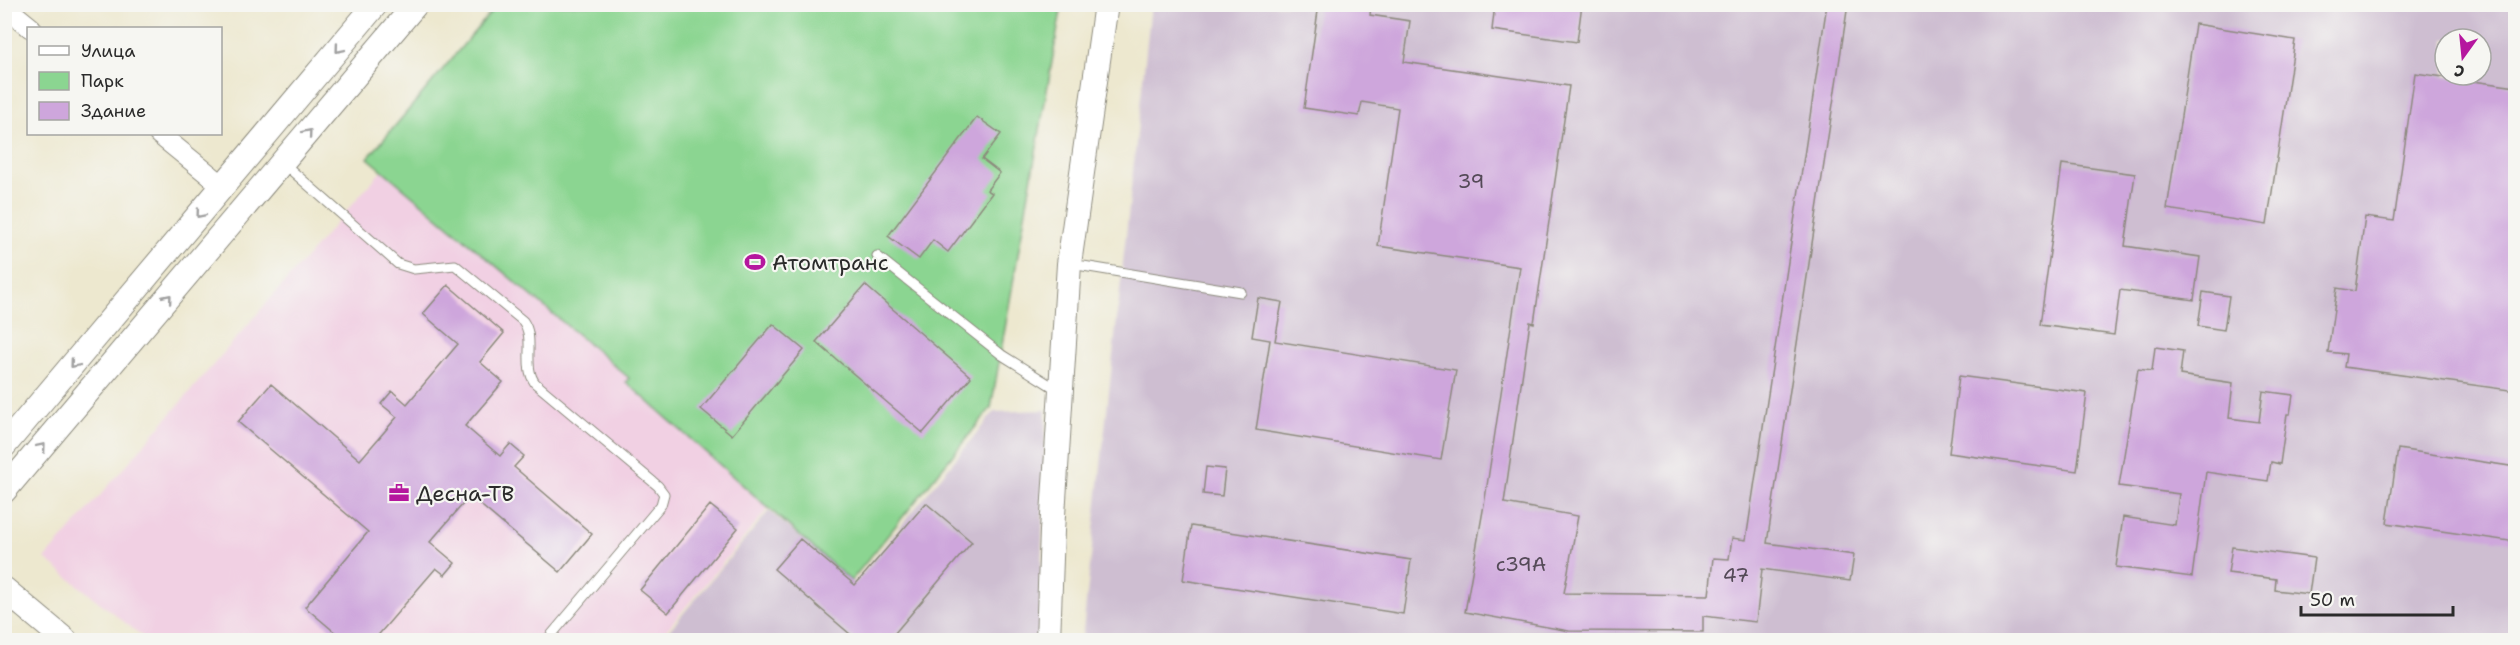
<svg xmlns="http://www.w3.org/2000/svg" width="2520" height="645" font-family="'Shantell Sans',sans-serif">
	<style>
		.built { fill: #f1d0e3 }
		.industrial { fill: #cebed1; fill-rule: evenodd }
		.green { fill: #8bd591; stroke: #5b805e; stroke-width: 1.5 }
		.building { fill: #cea6dc }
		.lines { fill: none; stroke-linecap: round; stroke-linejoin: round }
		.service-casing { stroke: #8c8a7d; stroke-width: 11 }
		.minor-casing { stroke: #8c8a7d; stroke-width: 22 }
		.tertiary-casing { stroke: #8c8a7d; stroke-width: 26 }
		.service { stroke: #fff; stroke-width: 9 }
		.minor { stroke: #fff; stroke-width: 20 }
		.tertiary { stroke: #fff; stroke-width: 24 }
		.oneway { stroke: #a0a0a0 }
		.labels { text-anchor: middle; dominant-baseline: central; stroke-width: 4.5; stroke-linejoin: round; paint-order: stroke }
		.number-label { font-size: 20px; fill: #544a57 }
		.poi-label { font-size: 22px; fill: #2b2b2b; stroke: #f6f6f2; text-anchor: start }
	</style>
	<rect width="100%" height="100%" fill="#f6f6f2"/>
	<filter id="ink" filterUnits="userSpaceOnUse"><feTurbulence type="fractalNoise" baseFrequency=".0167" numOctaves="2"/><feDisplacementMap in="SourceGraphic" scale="12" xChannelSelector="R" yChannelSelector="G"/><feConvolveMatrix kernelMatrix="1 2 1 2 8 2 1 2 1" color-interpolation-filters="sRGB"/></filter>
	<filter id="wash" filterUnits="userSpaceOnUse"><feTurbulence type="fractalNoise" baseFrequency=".008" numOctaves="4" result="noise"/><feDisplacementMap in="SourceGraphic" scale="24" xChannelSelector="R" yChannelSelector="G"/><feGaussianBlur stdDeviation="1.35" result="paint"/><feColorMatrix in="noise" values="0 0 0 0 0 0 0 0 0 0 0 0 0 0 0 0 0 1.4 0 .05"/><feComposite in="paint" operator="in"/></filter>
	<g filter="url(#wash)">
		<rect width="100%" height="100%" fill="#ede8cf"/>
		<path class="built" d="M382 170 630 378 626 382 769 508 658 640H147L45 559Z"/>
		<path class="industrial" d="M1151 5H2515V640H1082ZM2445 39H2481V75H2445Z
			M1046 410 1039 640H661L769 511 854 583 994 412Z"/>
		<path class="green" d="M497 5H1062L991 408 851 581 626 382 629 378 368 158Z"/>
		<g id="blocks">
			<path class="building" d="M1319 4 1371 6 1370 15 1410 21 1404 62 1569 86 1534 323 1530 322 1504 503 1578 516 1564 593 1709 595 1713 558 1729 559 1732 538 1746 540 1827 4H1848L1767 543 1854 555 1850 581 1762 569 1756 622 1703 616V632L1569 631 1465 612 1485 499 1520 267 1378 246 1398 108 1362 102 1359 116 1304 108Z
				M1495 4H1582L1577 42 1492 30Z
				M2195 24 2295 40 2267 225 2167 209Z
				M2415 73 2516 87V391L2344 367 2346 354 2328 352 2337 288 2355 291 2365 217 2394 221Z
				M977 117 1001 134 982 159 1000 173 987 190 992 193 948 252 933 240 919 259 888 236Z
				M2062 164 2135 174 2125 246 2200 257 2194 300 2120 290 2114 335 2040 325Z
				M448 285 504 333 480 362 503 382 465 426 500 456 510 444 524 456 514 467 592 534 560 572 470 496 430 542 455 563 445 575 436 568 374 640H344L305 607 368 532 238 422 271 384 360 460 397 417 381 404 392 391 407 404 458 344 423 314Z
				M865 285 971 377 923 433 816 342Z
				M2203 292 2229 296 2224 330 2198 326Z
				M1258 298 1282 302 1275 341 1456 370 1441 460 1256 430 1270 340 1252 337Z
				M773 324 804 350 732 435 701 409Z
				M2155 347 2183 351 2180 375 2233 383 2229 418 2259 422 2263 391 2293 395 2290 414H2287L2280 464 2271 462 2268 481 2206 472 2192 577 2116 567 2123 517 2175 525 2179 494 2119 486 2138 369 2152 371Z
				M1959 376 2087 393 2077 471 1949 453Z
				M2398 449 2516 467V542L2387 523Z
				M1206 467 1225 469 1222 496 1203 494Z
				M926 503 972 542 889 640H857L774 569 800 539 855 585Z
				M710 505 738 528 668 613 640 590Z
				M1191 526 1411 560 1403 614 1183 580Z
				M2232 547 2314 558 2309 594 2275 590 2276 579 2228 573Z"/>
		</g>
	</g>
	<g filter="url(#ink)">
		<use href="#blocks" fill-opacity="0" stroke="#8c8a7d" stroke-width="1.5"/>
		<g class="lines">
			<g class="service-casing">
				<path id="service" d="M283 163 398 264 414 269 455 265 523 321C536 339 522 365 535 383L658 486 664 494 661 505 547 640
					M877 256 1002 355 1058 390
					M1071 264 1241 292"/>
			</g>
			<g class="minor-casing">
				<path id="minor" d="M4 6 31 28
					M159 134 223 186"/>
			</g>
			<g class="tertiary-casing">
				<path id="tertiary" d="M4 446 376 4
					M4 491 416 4
					M4 589 65 640
					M1048 640 1052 531 1069 264 1106 4"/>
			</g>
			<use href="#service" class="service"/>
			<use href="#minor" class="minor"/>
			<use href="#tertiary" class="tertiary"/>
		</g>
		<defs><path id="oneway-chevron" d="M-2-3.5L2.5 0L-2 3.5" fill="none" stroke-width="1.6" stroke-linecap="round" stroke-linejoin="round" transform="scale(1.5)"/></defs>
		<g class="oneway">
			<use href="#oneway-chevron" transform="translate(339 49) rotate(130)"/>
			<use href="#oneway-chevron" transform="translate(308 133) rotate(-50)"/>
			<use href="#oneway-chevron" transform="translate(200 214) rotate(130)"/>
			<use href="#oneway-chevron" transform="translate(168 298) rotate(-50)"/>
			<use href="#oneway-chevron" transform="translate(74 364) rotate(130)"/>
			<use href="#oneway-chevron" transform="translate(42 447) rotate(-50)"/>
		</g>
	</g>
	<defs>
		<g id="stadium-bare" transform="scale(1.62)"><path d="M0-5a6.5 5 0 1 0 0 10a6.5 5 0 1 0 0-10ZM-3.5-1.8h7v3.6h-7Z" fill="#b5179e" stroke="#f6f6f2" stroke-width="2.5" paint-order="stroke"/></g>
		<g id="office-bare" transform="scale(1.62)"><path d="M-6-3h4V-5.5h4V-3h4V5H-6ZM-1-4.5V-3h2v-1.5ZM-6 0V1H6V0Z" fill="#b5179e" stroke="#f6f6f2" stroke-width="2.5" paint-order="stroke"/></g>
	</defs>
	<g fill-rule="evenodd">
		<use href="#stadium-bare" x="755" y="262"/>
		<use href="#office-bare" x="399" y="493"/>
	</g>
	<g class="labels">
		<g class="number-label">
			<text x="1471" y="181">39</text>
			<text x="1521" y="564">с39А</text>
			<text x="1736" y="575">47</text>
		</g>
		<g class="poi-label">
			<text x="772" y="262">Атомтранс</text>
			<text x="416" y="493">Десна-ТВ</text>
		</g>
	</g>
	<rect width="2520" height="645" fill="none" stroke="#f6f6f2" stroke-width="24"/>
	<rect x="27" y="27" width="195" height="108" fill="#f6f6f2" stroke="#a5a5a2" stroke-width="1.5"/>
	<rect x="39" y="46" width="30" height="9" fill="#ffffff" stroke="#a5a5a2" stroke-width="1.5"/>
	<text x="81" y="57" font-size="18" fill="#2b2b2b">Улица</text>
	<rect x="39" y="72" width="30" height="18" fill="#8bd591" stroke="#a5a5a2" stroke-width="1.5"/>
	<text x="81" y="87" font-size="18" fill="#2b2b2b">Парк</text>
	<rect x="39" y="102" width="30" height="18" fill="#cea6dc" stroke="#a5a5a2" stroke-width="1.5"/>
	<text x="81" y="117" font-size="18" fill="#2b2b2b">Здание</text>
	<g transform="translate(2463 57) rotate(195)"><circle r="28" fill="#f6f6f2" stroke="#a5a5a2" stroke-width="1.5"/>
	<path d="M0-4.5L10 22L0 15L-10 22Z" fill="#b5179e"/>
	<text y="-9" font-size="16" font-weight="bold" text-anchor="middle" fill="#2b2b2b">С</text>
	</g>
	<path d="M2301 606v9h152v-9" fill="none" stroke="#2b2b2b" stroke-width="3"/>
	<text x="2310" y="606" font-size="18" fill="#2b2b2b" stroke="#f6f6f2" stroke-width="4.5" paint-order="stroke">50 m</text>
</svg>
